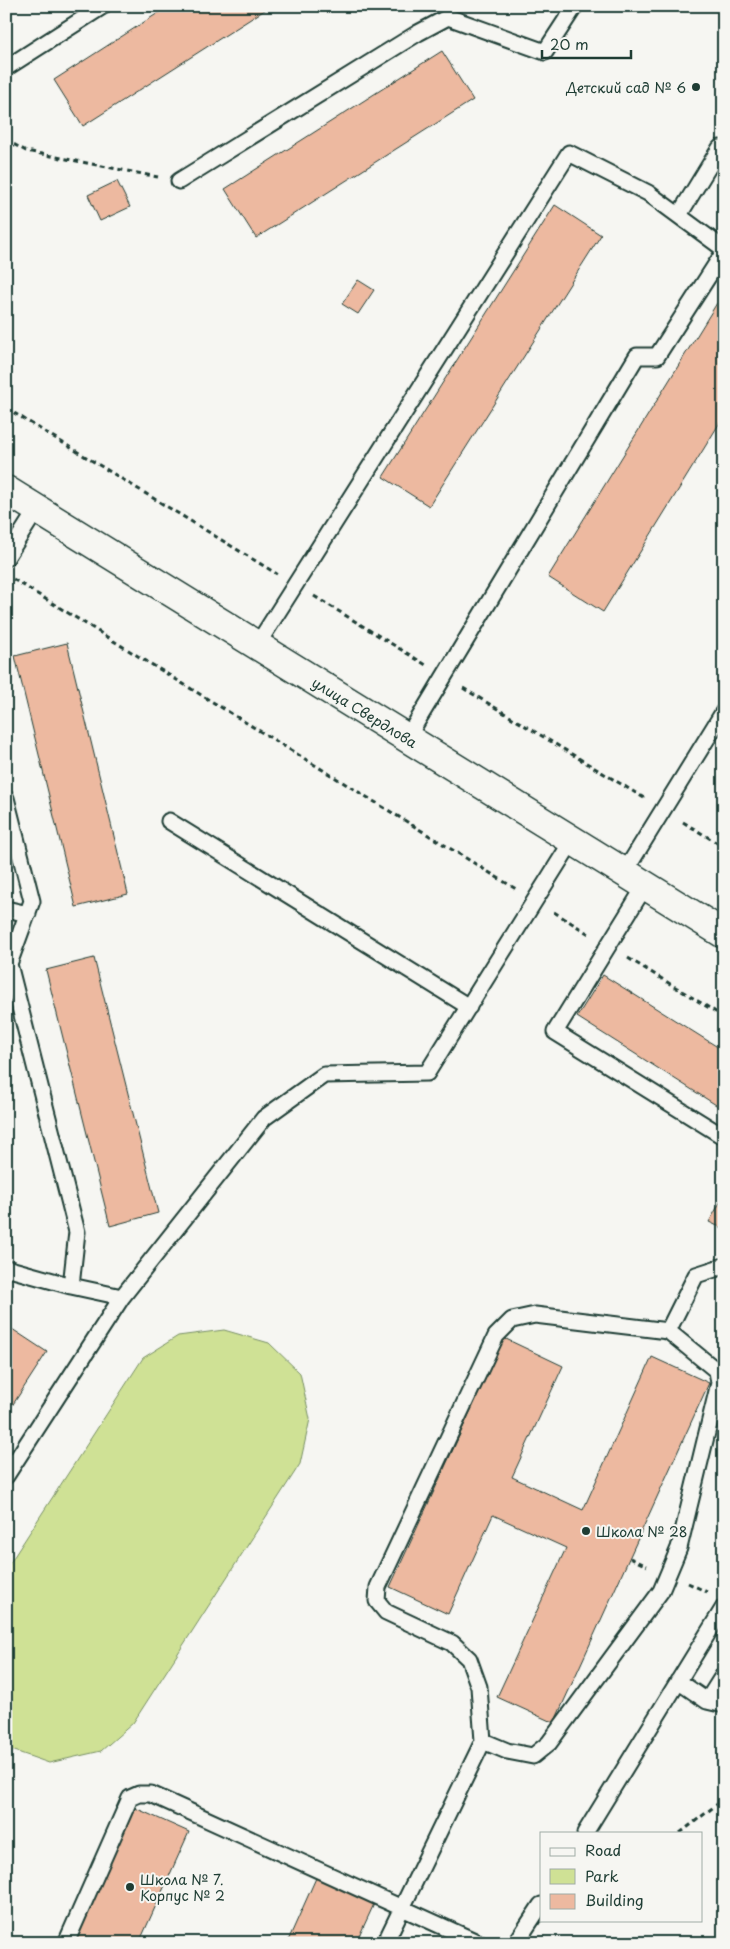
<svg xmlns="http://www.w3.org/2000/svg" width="730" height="1949" font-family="'Playpen Sans',sans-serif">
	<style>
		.green { fill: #cfe195; stroke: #778f64 }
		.building { fill: #edb9a0; stroke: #1f3d34 }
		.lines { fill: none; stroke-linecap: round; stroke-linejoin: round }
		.lane-casing { stroke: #1f3d34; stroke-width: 19 }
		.secondary-casing { stroke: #1f3d34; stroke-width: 31 }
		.path { stroke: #1f3d34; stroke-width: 3; stroke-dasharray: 5 4; stroke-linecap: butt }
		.lane { stroke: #f6f6f2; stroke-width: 15 }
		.secondary { stroke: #f6f6f2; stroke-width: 28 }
		.poi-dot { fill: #1f3d34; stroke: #f6f6f2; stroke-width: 2 }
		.labels { text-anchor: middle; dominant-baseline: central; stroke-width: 4; stroke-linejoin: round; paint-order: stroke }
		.poi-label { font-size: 14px; fill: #1f3d34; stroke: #f6f6f2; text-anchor: start }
		.street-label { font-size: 14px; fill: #1f3d34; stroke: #f6f6f2 }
	</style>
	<rect width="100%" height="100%" fill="#f6f6f2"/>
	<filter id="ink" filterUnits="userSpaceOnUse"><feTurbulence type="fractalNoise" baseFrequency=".02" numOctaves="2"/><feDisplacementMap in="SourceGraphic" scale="10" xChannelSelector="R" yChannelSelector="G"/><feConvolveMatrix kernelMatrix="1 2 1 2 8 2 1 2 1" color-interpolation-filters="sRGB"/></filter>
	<g filter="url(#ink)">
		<path class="green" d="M224 1330 269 1343 300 1373 310 1419 300 1464 133 1723 101 1751 49 1763 6 1748V1569L143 1358 178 1336Z"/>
		<path class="building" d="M169 6H271L83 126 54 80Z
			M442 51 473 100 256 238 225 189Z
			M117 181 130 207 100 221 88 195Z
			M555 205 601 235 429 506 383 477Z
			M358 280 374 290 358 314 342 304Z
			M717 303 724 307V416L603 612 548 577Z
			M67 643 128 894 76 907 15 656Z
			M94 958 158 1213 110 1226 46 970Z
			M603 975 724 1051V1110L577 1017Z
			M722 1199 724 1201V1229L709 1222Z
			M6 1325 47 1352 6 1415Z
			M504 1338 563 1366 512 1477 583 1510 652 1357 709 1383 554 1723 497 1697 566 1548 493 1515 448 1614 390 1587Z
			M133 1807 189 1832 139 1943H72Z
			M316 1878 374 1904 356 1943H287Z"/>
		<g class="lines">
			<g class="lane-casing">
				<path id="lane" d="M6 68 103 6
					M179 181 418 33 448 17 545 52 575 6
					M679 215 720 148
					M6 558 37 509
					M257 645 569 153 648 193 724 249
					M407 738 637 356H657L724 252
					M6 798 32 901 9 964 77 1232 71 1286
					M169 821 469 1007
					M624 873 724 711
					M645 886 555 1032 724 1137
					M6 909 28 914
					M6 1268 71 1286 122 1297
					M6 1476 122 1297 264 1118 324 1075 427 1073 572 841
					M678 1681 707 1701 724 1674
					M707 1701 724 1705
					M483 1741 479 1687 469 1659 452 1643 386 1612 377 1601 378 1587 496 1336 512 1320 535 1315 668 1331
					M585 1833 724 1607
					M66 1943 130 1798 139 1794H151L479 1943
					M385 1943 483 1741 507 1751 533 1756 549 1743 661 1591 679 1548 719 1383 717 1371 668 1331 696 1275 724 1266
					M516 1943 541 1905"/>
			</g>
			<g class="secondary-casing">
				<g id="secondary">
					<path id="s1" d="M6 490 724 934"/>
				</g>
			</g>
			<path class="path" d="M6 140 26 151 158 177
				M6 408 277 574
				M13 579 516 889
				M314 596 426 665
				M463 688 644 798
				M683 822 724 847
				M554 912 589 934
				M628 958 724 1017
				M630 1558 647 1566
				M688 1583 707 1592
				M680 1833 724 1799"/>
			<use href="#lane" class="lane"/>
			<use href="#secondary" class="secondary"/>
		</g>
	</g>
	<g class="poi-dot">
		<circle cx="696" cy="87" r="5"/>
		<circle cx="586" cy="1531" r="5"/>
		<circle cx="130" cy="1887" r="5"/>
	</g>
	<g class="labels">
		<g class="poi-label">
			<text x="686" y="87" text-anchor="end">Детский сад № 6</text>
			<text x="596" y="1531">Школа № 28</text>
			<text x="140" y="1879">Школа № 7.<tspan x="140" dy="16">Корпус № 2</tspan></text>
		</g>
		<g class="street-label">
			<text stroke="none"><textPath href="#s1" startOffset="422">улица Свердлова</textPath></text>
		</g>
	</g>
	<rect width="730" height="1949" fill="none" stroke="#f6f6f2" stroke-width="25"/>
	<rect x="12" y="12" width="705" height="1924" fill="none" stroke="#1f3d34" stroke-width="2" filter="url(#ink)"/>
	<rect x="540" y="1832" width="162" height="90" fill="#f6f6f2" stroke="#a0aca6"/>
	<rect x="550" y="1848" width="25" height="8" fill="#f6f6f2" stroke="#a0aca6"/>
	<text x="585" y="1856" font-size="15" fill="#1f3d34">Road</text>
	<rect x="550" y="1869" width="25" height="15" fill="#cfe195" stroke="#a0aca6"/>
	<text x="585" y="1882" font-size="15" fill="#1f3d34">Park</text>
	<rect x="550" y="1894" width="25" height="15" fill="#edb9a0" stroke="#a0aca6"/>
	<text x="585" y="1906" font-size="15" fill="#1f3d34">Building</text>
	<path d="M542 50v8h89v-8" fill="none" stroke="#1f3d34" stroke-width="2.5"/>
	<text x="550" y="50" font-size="15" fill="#1f3d34" stroke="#f6f6f2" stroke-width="4" paint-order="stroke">20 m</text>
</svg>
